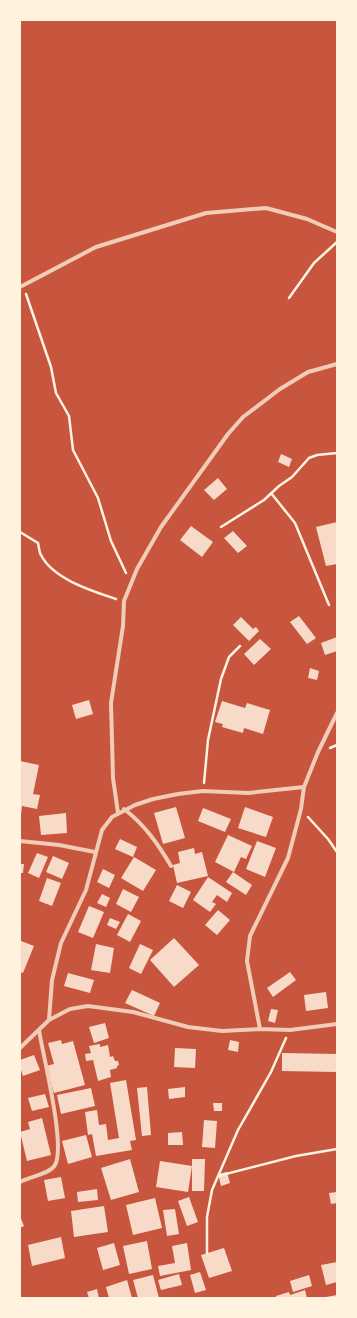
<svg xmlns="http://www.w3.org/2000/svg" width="357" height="1318" font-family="'Asap Condensed',sans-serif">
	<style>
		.building { fill: #f7dbc8 }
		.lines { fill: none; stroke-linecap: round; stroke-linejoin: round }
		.path { stroke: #fff3e0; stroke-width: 2.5 }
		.minor { stroke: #f1ccb7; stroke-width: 4 }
	</style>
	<rect width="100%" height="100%" fill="#c8553d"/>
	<path class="building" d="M281 454 292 459 289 467 278 462Z
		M218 478 227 489 214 500 204 490Z
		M337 522V564L326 566 316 527Z
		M191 526 213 542 202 557 180 540Z
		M233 531 247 546 238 553 224 538Z
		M299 616 316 638 307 644 290 622Z
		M241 617 253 629 256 627 259 631 249 641 233 625Z
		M337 637V651L325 655 321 643Z
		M260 639 271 649 254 665 244 654Z
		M310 668 319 671 317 680 308 678Z
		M89 700 93 714 76 719 72 705Z
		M222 701 245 708 247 703 270 710 263 734 244 728 243 733 222 727 223 724 215 722Z
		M20 761 39 765 33 794 40 795 37 809 22 806 21 815Z
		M176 807 185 838 163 844 154 813Z
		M245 807 273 817 266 837 238 828Z
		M203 808 231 819 225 832 198 821Z
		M66 813 67 833 41 835 39 816Z
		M228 835 252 846 246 859 241 857 234 872 215 862Z
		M120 839 137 847 133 857 115 849Z
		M257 841 276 848 265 877 246 869Z
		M194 848 195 854 202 852 208 876 177 883 173 865 180 863 178 852Z
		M37 853 48 857 39 878 28 873Z
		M53 856 69 863 62 879 46 872Z
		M134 857 156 870 143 891 121 878Z
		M20 864H24L23 873H20Z
		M103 869 115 875 109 888 97 882Z
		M233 872 252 885 246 895 226 882Z
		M208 877 232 893 227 902 217 895 212 902 216 904 210 912 193 900Z
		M47 878 61 883 52 906 39 901Z
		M177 885 191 892 183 908 169 901Z
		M123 889 139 897 131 912 116 904Z
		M102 894 110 898 106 907 97 903Z
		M89 906 104 912 93 938 78 932Z
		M218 910 230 920 217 935 205 925Z
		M128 914 141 921 130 942 117 935Z
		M110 918 120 922 116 929 107 925Z
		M174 938 199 965 174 987 150 960Z
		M21 941 34 946 23 973 20 972Z
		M96 944 114 948 110 973 91 970Z
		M140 944 153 950 141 974 129 968Z
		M290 972 296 980 273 997 267 988Z
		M68 973 94 980 90 993 64 986Z
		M132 990 160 1003 154 1016 125 1003Z
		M326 992 328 1008 306 1011 304 995Z
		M271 1009 278 1010 275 1023 268 1021Z
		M105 1023 109 1038 94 1043 89 1027Z
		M61 1040 62 1044 73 1041 85 1085 54 1093 46 1066 54 1064 48 1043Z
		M230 1040 239 1042 238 1052 228 1050Z
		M100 1044V1047L108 1045 110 1057 113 1056 115 1061H118L119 1065 117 1066V1068L110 1070 111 1077 98 1081 93 1060 86 1061 85 1054 91 1053 89 1046Z
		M175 1048 196 1049 195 1068 174 1067Z
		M282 1053 337 1054V1072L282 1071Z
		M34 1055 40 1070 23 1076 20 1067V1060Z
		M126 1080 136 1140 130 1141 132 1150 96 1156 92 1134 88 1135 85 1112 97 1110 99 1125 106 1124 108 1140 119 1138 110 1083Z
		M147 1087 151 1135 142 1136 137 1088Z
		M185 1087V1097L169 1099 168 1089Z
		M91 1088 95 1106 61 1114 57 1095Z
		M45 1094 49 1107 32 1111 28 1098Z
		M213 1103H222V1111H214Z
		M42 1118 51 1155 27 1161 20 1132 30 1129 28 1122Z
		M204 1120 217 1121 215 1148 202 1147Z
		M182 1132 183 1145H168V1133Z
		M86 1135 92 1157 68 1164 62 1141Z
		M130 1159 139 1192 111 1200 101 1168Z
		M192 1159H205L204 1191H192Z
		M160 1161 192 1166 188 1192 156 1187Z
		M227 1172 230 1183 221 1186 218 1174Z
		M61 1177 65 1198 48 1201 44 1180Z
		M97 1189 98 1200 78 1202 77 1192Z
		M337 1192V1203L331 1204 329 1193Z
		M189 1197 198 1222 187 1226 178 1201Z
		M155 1198 162 1228 133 1235 126 1205Z
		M104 1206 108 1232 74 1237 71 1211Z
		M175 1209 179 1234 167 1236 163 1210Z
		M20 1216 24 1226 20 1228Z
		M61 1237 65 1258 32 1266 28 1245Z
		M147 1241 152 1269 129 1274 123 1246Z
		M114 1243 120 1265 103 1270 97 1248Z
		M187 1243 191 1270 160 1276 158 1266 175 1263 172 1246Z
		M224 1248 232 1271 209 1278 201 1255Z
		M337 1262V1282L326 1285 321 1265Z
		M200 1272 206 1290 195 1293 190 1275Z
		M179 1274 182 1285 161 1290 158 1280Z
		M153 1275 159 1298H138L133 1280Z
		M309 1275 312 1286 293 1292 290 1281Z
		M127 1280 132 1298H109L106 1287Z
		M97 1289 99 1298H89L87 1292Z
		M305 1290 307 1298H276V1296L289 1292 290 1295Z
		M337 1295V1298H326V1297Z"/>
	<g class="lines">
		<path class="path" d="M26 294 51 367 56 393 69 416 73 450 98 498 111 541 126 573
			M289 298 314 263 337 242
			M271 493 295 523 329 605
			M221 527 264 500 279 486 292 477 309 458 317 455 337 453
			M20 532 38 543C39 547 39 552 41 555 53 579 92 591 116 599
			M330 748 337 745
			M204 783 208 740 221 679 229 657 240 646
			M308 817 328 839 337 852
			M218 1176 296 1156 337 1149
			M207 1253V1217L212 1190 238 1130 271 1072 286 1038"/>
		<path class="minor" d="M20 287 96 247 206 213 266 208 307 219 337 232
			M124 809C145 825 158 844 171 866
			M118 813 113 778 111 703 123 626 124 601 137 569 161 527 228 434 243 417 280 389 308 372 337 364
			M20 841 59 845 95 852
			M49 1020 52 980 61 943 86 890 102 830 112 817 135 805 153 799 178 794 203 791 248 793 304 787
			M260 1029 247 961 250 936 288 858 301 809 304 787 318 752 337 713
			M20 1048 49 1020 70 1009 88 1006 133 1012 188 1027 222 1031 260 1029 290 1030 337 1024
			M20 1182C29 1177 50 1174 55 1165 66 1145 43 1056 39 1030"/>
	</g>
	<rect width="357" height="1318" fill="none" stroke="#fff3e0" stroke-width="42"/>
</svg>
